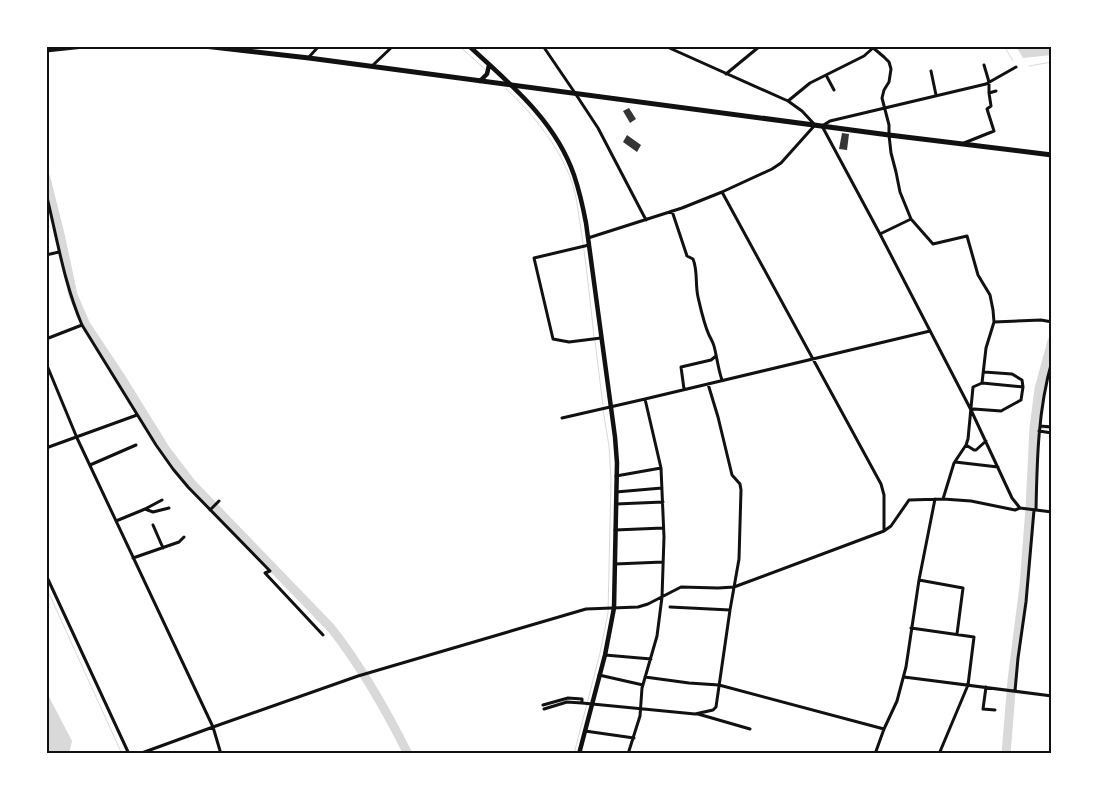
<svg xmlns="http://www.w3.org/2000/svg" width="1098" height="800" font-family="'Libre Baskerville',serif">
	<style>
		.water { fill: #d9d9d9 }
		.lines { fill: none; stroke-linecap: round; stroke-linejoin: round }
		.stream { stroke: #d9d9d9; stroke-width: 1 }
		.river { stroke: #d9d9d9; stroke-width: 9 }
		.building { fill: #353535 }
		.minor { stroke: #111; stroke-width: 3 }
		.secondary { stroke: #111; stroke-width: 4.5 }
		.primary { stroke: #111; stroke-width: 5 }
		.neatline { fill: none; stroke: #111; stroke-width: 2 }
	</style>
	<rect width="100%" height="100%" fill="#fff"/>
	<path class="water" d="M1016 46H1052V55L1023 58Z
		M46 691 72 741 69 754H46Z"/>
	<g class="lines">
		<path class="stream" d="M459 46 485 69
			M1004 46 1013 61
			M1029 66 1052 62
			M506 89C534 114 564 153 574 189 577 200 578 212 580 223 586 261 590 299 594 337
			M595 341 603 406
			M1034 428 1052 429
			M46 587 122 754
			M574 754 600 653 608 613 611 479 609 446 603 410"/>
		<path class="river" d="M46 178 60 234 73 295 86 325 122 379 166 450 192 484 331 628C362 667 386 710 408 754
			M1006 754 1012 680 1024 586 1030 508 1034 428 1039 389 1052 341"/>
	</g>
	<path class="building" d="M629 108 636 119 630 123 623 111Z
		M842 133 849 134 847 150 839 149Z
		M627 135 641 145 637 152 623 142Z"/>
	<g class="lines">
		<path class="minor" d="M543 46 575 93 598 128 646 220
			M871 46 884 57 889 62 891 69 889 82 884 90 882 98 889 125V135L891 153 896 172 900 192 911 219 933 244 967 236 978 275 990 295 993 310 994 322 986 348 982 383 973 387 968 439 966 445 954 463 943 499
			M309 57 319 46
			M372 66 393 46
			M1016 67 986 84 830 121 822 126 880 234 971 410 1012 498 1020 508 1052 512
			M931 71 936 95
			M726 74 760 46
			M826 75 834 90
			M989 93 996 91
			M788 101 810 83 864 56 873 48
			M964 143 994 131 987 109 991 106 989 93V82L984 65
			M722 192 881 484 884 495V530
			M46 193C57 238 64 283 82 325L156 445 173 469 188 487 270 571 265 573 323 635
			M672 211 687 256 693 259C698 271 695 284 698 297 701 310 704 324 709 335 711 339 713 342 714 346 717 357 718 369 722 380
			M880 234 911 219
			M588 238 682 208 722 192 772 169 781 163 815 125 802 111 788 101 665 46
			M589 245 534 258 553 339 569 342 601 338
			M46 255 59 252
			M994 322 1041 320 1052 322
			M46 339 82 325
			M46 363 77 438 213 727 139 754
			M982 383 1023 387
			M684 389 681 367 711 360 716 356
			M971 410 974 409 1001 411 1021 400 1023 387 1022 380 1012 374 984 372
			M562 418 645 399 930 331
			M1040 426 1052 427
			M1039 431 1052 433
			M966 445 974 450H976L986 441
			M46 448 137 415
			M955 462 998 467
			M90 465 136 445
			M616 476 661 468
			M616 492 662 488
			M616 504 663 502
			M145 509 162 500
			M210 510 219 501
			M1036 510C1037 460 1038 409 1052 361
			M116 521 145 509 153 512 169 508
			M153 525 163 548
			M615 530 663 528
			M133 558 179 542 184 537
			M615 564 663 562
			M46 575 129 754
			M919 580 963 588 957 634
			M670 607 730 610
			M911 628 974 637 968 685 939 754
			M605 655 651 659
			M599 675 643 685
			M645 677 689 683 719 685 884 729
			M904 677 1052 696
			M986 687 983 709 995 710
			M1015 691 1018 658 1026 602 1034 510
			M543 705 568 698 582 699V703
			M544 709 567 702 582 703 695 714 713 710 716 707 730 610 739 559 741 490 740 484 732 475 718 417 708 384
			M698 714 750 729
			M585 731 634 738
			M221 754 213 727 358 676 586 609 638 607 648 604 681 587 718 588 734 587 884 531 891 526 909 500 943 499 971 501 1015 510 1020 508
			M628 754 640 716 642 688 657 636 662 597 664 537 661 468 645 399
			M875 754 884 729 897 701 906 667 919 580 935 499"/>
		<path class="secondary" d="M469 46C510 84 555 120 574 175 579 190 583 207 586 223L615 437 617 463 614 608 605 655 579 754
			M480 81 487 74 489 65"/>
		<path class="primary" d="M204 46 309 58 889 135 1052 155
			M46 50 84 46"/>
	</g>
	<rect width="1098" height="800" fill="none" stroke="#ffffff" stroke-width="95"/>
	<rect x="48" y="48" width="1002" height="704" class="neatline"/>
</svg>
